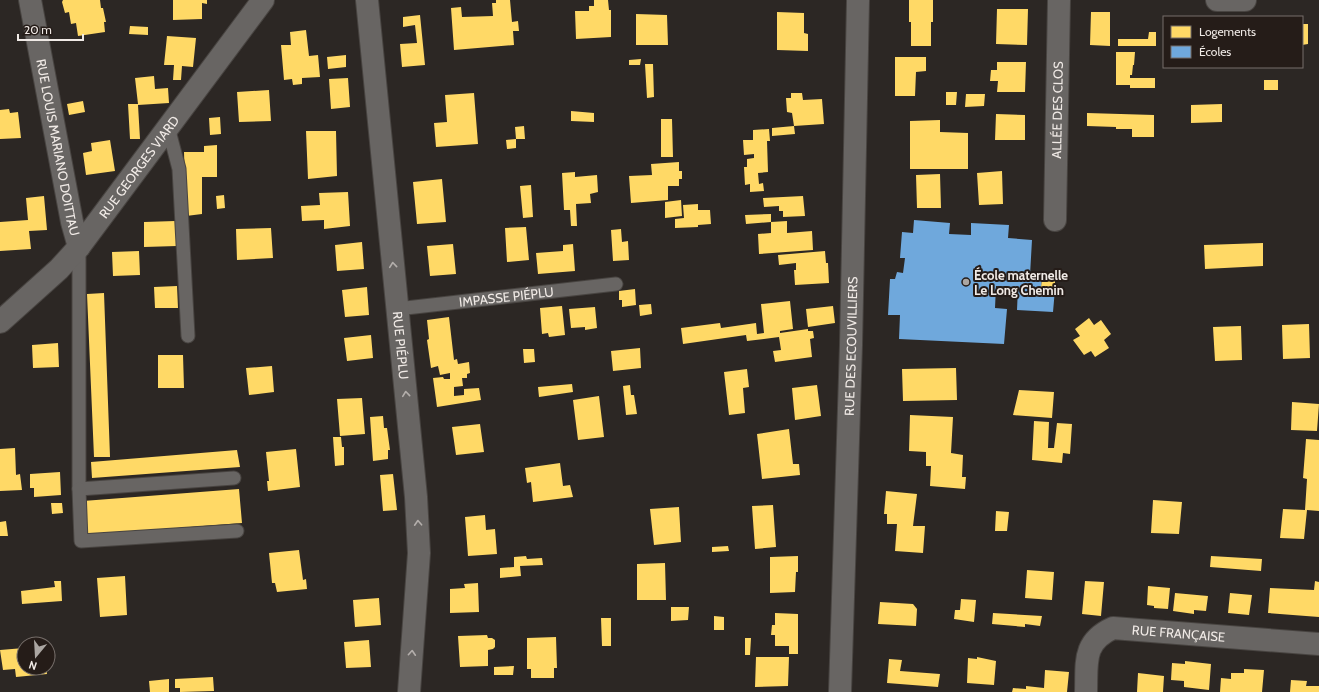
<svg xmlns="http://www.w3.org/2000/svg" width="1319" height="692" font-family="Cabin,sans-serif">
	<style>
		.homes { fill: #ffd966 }
		.schools { fill: #6fa8dc }
		.lines { fill: none; stroke-linecap: round; stroke-linejoin: round }
		.service-casing { stroke: #484441; stroke-width: 15 }
		.minor-casing { stroke: #484441; stroke-width: 24 }
		.service { stroke: #686563; stroke-width: 13 }
		.minor { stroke: #686563; stroke-width: 22 }
		.oneway { stroke: #b3aeab }
		.poi-dot { fill: #aba6a2; stroke: #251c18; stroke-width: 1.5 }
		.labels { text-anchor: middle; dominant-baseline: central; stroke-width: 4; stroke-linejoin: round; paint-order: stroke }
		.street-label { font-size: 13px; fill: #f0eae6; stroke: #251c18 }
		.poi-label { font-size: 13px; font-weight: bold; fill: #f0eae6; stroke: #251c18; text-anchor: start }
	</style>
	<rect width="100%" height="100%" fill="#2c2724"/>
	<path class="homes" d="M63 0H100L101 8H103L106 22H104L105 32 78 36 76 23 71 24 69 12 65 13 62 2Z
		M173 0H207V4L202 3V19L173 20Z
		M496 0H510L512 22 518 21 519 31H513L514 45 454 50 451 8 461 7 462 17 493 16 492 3H496Z
		M594 0H608L609 10H611V37L576 39 575 11H589V6H594Z
		M909 0H933V22H931V46H911V22H909Z
		M997 9H1028L1027 45 996 44Z
		M777 12 804 13V33L808 34V51L777 50Z
		M1091 12H1110V46L1090 45Z
		M636 14 667 15 668 45H636Z
		M420 15 425 65 402 67 400 44 417 43 415 25 403 27V17Z
		M1302 24H1308V44L1302 45Z
		M130 26 148 27V35L129 34Z
		M306 30 309 56 318 55 320 77 302 78V84L293 85 292 79 284 80 281 45H291L290 32Z
		M1149 32H1156V46H1118V39H1148Z
		M167 36 196 38 193 67 182 66 181 80H173L174 65H164Z
		M1116 52H1135L1134 65H1133L1132 75H1130V78H1155V88H1130V85H1116Z
		M346 55V67L328 69 327 57Z
		M895 57H926V71L916 72 915 96H895Z
		M641 59 640 65H629V60Z
		M997 62H1026L1025 92H997L998 81H990L991 70H997Z
		M645 64H653L654 97 647 98Z
		M154 76 155 89 168 88 169 103 138 105 140 139H130L128 104H138L135 78Z
		M348 78 350 107 331 109 329 79Z
		M1264 80H1278V90H1264Z
		M269 90 271 121 239 122 237 92Z
		M946 92H957L956 105H946Z
		M474 93 478 144 436 147 434 123 447 122 445 95Z
		M791 93H802L803 100 822 99 824 124 794 126 795 134 772 136V128L794 126 792 113 787 112 786 98H791Z
		M966 94H985L984 106 965 107Z
		M83 101 85 112 69 115 67 104Z
		M1222 104V122L1191 123V105Z
		M9 109 10 113 18 112 21 138 0 139V110Z
		M571 111 594 113V122L571 121Z
		M1087 113 1154 115V137H1132V129H1116V127L1087 126Z
		M996 114 1025 115V140H995Z
		M220 117 221 134 210 135 209 118Z
		M661 119H672L673 157H661Z
		M940 120V132L968 133V169H910V121Z
		M524 126 525 139H516L515 127Z
		M769 129 770 141H767L768 172 758 173 759 184 763 183 764 191 750 192V184L745 185 744 167H747V159L754 158V154L744 155 743 140H753V130Z
		M306 131H336L337 176 308 179Z
		M516 139V148L507 149 506 140Z
		M110 140 115 171 86 175 83 153 92 151 91 143Z
		M217 145V177H202V214L186 216 184 152H204V146Z
		M679 162V171H682V179H679V186H668V200L631 203 629 176 652 175 651 164Z
		M1002 171 1003 204 979 205 977 173Z
		M575 172V177L597 175 598 192 590 194 591 203 576 204 577 226H571L570 210H564L562 173Z
		M940 174 941 208H917L916 175Z
		M442 179 446 222 417 224 413 182Z
		M531 185 533 217 523 218 520 186Z
		M348 192 350 226 324 229V220L302 221 301 206 320 205 319 193Z
		M224 195 225 208 217 209 216 196Z
		M44 196 47 230 29 231 31 249 0 251V222L28 220 26 198Z
		M803 196 805 216 783 217V211H779V206L764 207 763 198Z
		M681 200 682 216 665 218V202Z
		M698 204V210H710L711 224 698 225V227L675 228V219L684 218 683 205Z
		M771 214V222L746 224 745 215Z
		M175 221 177 246 144 247V222Z
		M787 221V233L812 231 813 250 759 254 758 234 771 233V222Z
		M526 227 529 260 507 262 505 228Z
		M271 228 273 258 237 260 236 229Z
		M621 229 622 242 628 241 629 260 613 261 611 230Z
		M362 242 364 269 337 271 335 245Z
		M1263 243V266L1205 269 1204 245Z
		M453 244 456 274 430 276 427 246Z
		M573 244 575 271 538 274 536 253 563 251V245Z
		M139 251 140 275 113 276 112 252Z
		M825 251 826 263H828L829 283 795 285 794 270H796V263L779 265 778 255Z
		M1042 276 1055 278V289L1041 287Z
		M177 286 178 308H155L154 287Z
		M367 287 369 315 345 317 342 290Z
		M635 289 636 305 622 307V300H619V291Z
		M104 293 110 457H94L87 294Z
		M790 301 793 329 780 331V333L808 329V331H813L814 338 810 339 812 357 775 362 773 351 781 350 779 337 747 341 746 335 683 344 681 328 720 323 721 328 756 323 757 334 764 333 761 304Z
		M651 304 652 314 640 316 639 305Z
		M562 306 565 335 549 337 548 333 542 334 540 308Z
		M833 306 835 323 808 327 806 309Z
		M595 307 597 328 585 330V327L571 328 569 309Z
		M449 317 454 360 457 359 458 364 469 362 470 373 467 374V378H462L463 386 454 387V396L464 395V389L479 388 481 400 437 407 433 378 443 377 444 379H450V373L440 375 438 366 431 368 427 340 429 339 427 320Z
		M1089 318 1094 325 1101 320 1111 334 1104 340 1109 348 1095 357 1091 351 1084 355 1073 340 1080 336 1075 329Z
		M1309 324 1310 358 1283 359 1282 325Z
		M1241 326 1242 360 1215 361 1213 327Z
		M371 335 373 358 347 361 344 338Z
		M58 343 59 367 33 368 32 345Z
		M640 348 641 368 613 371 611 351Z
		M523 349H534L535 362 524 363Z
		M158 355H183L184 388H158Z
		M272 366 274 392 249 395 246 368Z
		M956 368 957 400 903 401 902 369Z
		M747 369 749 387 743 388 745 413 729 415 724 372Z
		M572 384 573 392 539 397 538 387Z
		M630 385 631 395H634L637 414 626 415 623 386Z
		M817 385 821 416 795 420 792 388Z
		M1019 390 1054 392 1052 418 1013 415Z
		M599 396 604 437 578 440 573 400Z
		M362 398 365 434 340 436 337 399Z
		M1292 402 1319 404 1317 431 1291 430Z
		M910 415 953 417 951 453 963 455 962 477H966L965 489 930 486 931 466H926V452L909 451Z
		M383 416 384 428H387L390 450H388V459L373 461 370 417Z
		M1034 421 1049 422 1048 448H1054L1057 423 1072 424 1070 454 1063 453 1062 463 1032 460Z
		M480 424 484 452 456 455 452 427Z
		M789 429 793 464H799L800 475 762 479 757 434Z
		M333 437H341L342 447H344V465L335 466Z
		M1306 439 1319 440V511L1307 510 1304 539 1280 538 1283 509 1305 510 1307 479 1303 478Z
		M15 448 16 475 20 474 22 490 0 491V449Z
		M296 449 300 487 268 491 267 481H269L266 452Z
		M237 450 240 467 92 478 91 462Z
		M560 463 563 486 570 485 573 497 533 502 531 482 527 483 525 468Z
		M60 472 61 495 34 497V488H30V474Z
		M393 474 397 510 383 511 380 475Z
		M239 489 242 523 86 535 83 501Z
		M886 491 917 494 913 526H925L923 553 895 551 897 524H887V514H884Z
		M1153 500 1182 502 1179 534 1151 533Z
		M51 503H62L63 513 52 514Z
		M773 505 776 547 755 549 752 506Z
		M679 507 681 542 654 545 650 509Z
		M996 511 1009 512 1007 531H995Z
		M485 515 486 530 495 529 497 554 468 556 465 517Z
		M6 521 8 536H0V522Z
		M728 546 729 551 712 552V547Z
		M299 550 303 580 306 579 307 589 277 592 275 583H272L269 553Z
		M526 556 527 559 542 558 543 565 520 566 521 576 500 578V568L514 567V557Z
		M798 556V572H796L795 592 770 593V557Z
		M1211 556 1262 559 1261 571 1210 567Z
		M665 563 666 600H637V564Z
		M1027 570 1054 572 1052 600 1025 598Z
		M125 576 127 615 100 617 97 578Z
		M54 581H61L62 601 22 604 21 591 55 587Z
		M1085 581 1104 582 1101 616 1082 614Z
		M1315 581 1319 582V617L1268 613 1270 588 1314 590Z
		M478 583 479 612 450 613V589L465 588 464 584Z
		M1148 586 1170 588 1168 609 1154 608V606L1147 605Z
		M1175 593 1208 596 1206 611 1194 610V614L1173 611Z
		M1230 593 1252 595 1249 615 1228 613Z
		M379 598 381 625 355 627 353 600Z
		M961 599 976 600 974 622 954 619 955 610H960Z
		M880 602 913 604 917 609 916 626 878 624Z
		M671 607H689L688 620 671 621Z
		M775 613 798 614V654H789V646H775V635H771L772 625H775Z
		M993 613 1042 616 1040 626 1025 624V627L992 624Z
		M714 616 724 617V630H714Z
		M601 618H611V646H602Z
		M487 635 488 638H492L495 640V647L493 649 488 650V666L460 667 458 636Z
		M556 637 557 668H554V678H531V669H527V638Z
		M745 638H751L750 655H745Z
		M369 640 371 667 346 668 344 642Z
		M24 648V668H46L47 674 16 677 15 669 3 670 0 650Z
		M756 657H789L788 686 755 687Z
		M977 657 996 661 994 685 967 683 968 658 977 659Z
		M889 659 902 660 900 671 940 674 938 687 887 683Z
		M1185 661 1211 664 1209 690 1184 687V681L1171 680 1172 663 1185 664Z
		M514 666 513 675H494V667Z
		M1244 669 1264 670 1262 692H1220L1221 678 1231 679V673H1244Z
		M1045 670 1069 672 1067 692H1012L1013 688 1026 689V686L1044 688Z
		M1138 673 1164 676 1163 692H1137Z
		M213 677 214 691 180 692V688H175V679Z
		M169 679V692H150L149 681Z
		M1291 680 1307 681 1306 686H1319V692H1290Z"/>
	<path class="schools" d="M914 220 950 223 949 234 971 235V223L1009 225 1008 238 1032 240 1030 275 1042 276 1041 287 1055 289 1053 312 1017 310 1018 287 996 286 995 308 1007 309 1004 344 899 339 900 315H888L890 279H895L897 272 903 273 905 258H900L902 232 913 233Z"/>
	<g class="lines">
		<g class="service-casing">
			<g id="service">
				<path d="M168 127 179 169 188 336"/>
				<path d="M79 247V489L234 478"/>
				<path id="s1" d="M397 309 616 284"/>
				<path d="M79 489 81 541 237 531"/>
			</g>
		</g>
		<g class="minor-casing">
			<g id="minor">
				<path id="s2" d="M30 0 72 222 79 247"/>
				<path id="s3" d="M367 0 416 497 419 553 409 692"/>
				<path d="M1217 0H1245"/>
				<path id="s4" d="M1055 220 1059 0"/>
				<path id="s5" d="M0 322 59 269 79 247 263 0"/>
				<path id="s6" d="M840 692 851 345 858 0"/>
				<path id="s7" d="M1086 692C1087 663 1082 642 1113 628L1319 644"/>
			</g>
		</g>
		<use href="#service" class="service"/>
		<use href="#minor" class="minor"/>
	</g>
	<defs><path id="oneway-chevron" d="M-2-3.5L2.5 0L-2 3.5" fill="none" stroke-width="1.6" stroke-linecap="round" stroke-linejoin="round"/></defs>
	<g class="oneway">
		<use href="#oneway-chevron" transform="translate(393 265) rotate(-96)"/>
		<use href="#oneway-chevron" transform="translate(406 394) rotate(-96)"/>
		<use href="#oneway-chevron" transform="translate(418 523) rotate(-93)"/>
		<use href="#oneway-chevron" transform="translate(412 653) rotate(-86)"/>
	</g>
	<circle class="poi-dot" cx="966" cy="282" r="4"/>
	<g class="labels">
		<g class="street-label">
			<text stroke="none"><textPath href="#s4" startOffset="110">ALLÉE DES CLOS</textPath></text>
			<text stroke="none"><textPath href="#s2" startOffset="150">RUE LOUIS MARIANO DOITTAU</textPath></text>
			<text stroke="none"><textPath href="#s5" startOffset="209">RUE GEORGES VIARD</textPath></text>
			<text stroke="none"><textPath href="#s1" startOffset="110">IMPASSE PIÉPLU</textPath></text>
			<text stroke="none"><textPath href="#s3" startOffset="347">RUE PIÉPLU</textPath></text>
			<text stroke="none"><textPath href="#s6" startOffset="346">RUE DES ECOUVILLIERS</textPath></text>
			<text stroke="none"><textPath href="#s7" startOffset="141">RUE FRANÇAISE</textPath></text>
		</g>
		<g class="poi-label">
			<text x="974" y="275">École maternelle<tspan x="974" dy="15">Le Long Chemin</tspan></text>
		</g>
	</g>
	<rect x="1163" y="16" width="140" height="52" fill="#251c18" stroke="#766e6a"/>
	<rect x="1171" y="26" width="20" height="12" fill="#ffd966" stroke="#766e6a"/>
	<text x="1199" y="36" font-size="12" fill="#f0eae6">Logements</text>
	<rect x="1171" y="46" width="20" height="12" fill="#6fa8dc" stroke="#766e6a"/>
	<text x="1199" y="56" font-size="12" fill="#f0eae6">Écoles</text>
	<g transform="translate(36 656) rotate(198)"><circle r="19" fill="#251c18" stroke="#766e6a"/>
	<path d="M0-3L7 15L0 10L-7 15Z" fill="#aba6a2"/>
	<text y="-6" font-size="11" font-weight="bold" text-anchor="middle" fill="#f0eae6">N</text>
	</g>
	<path d="M18 34v6h65v-6" fill="none" stroke="#f0eae6" stroke-width="2"/>
	<text x="24" y="34" font-size="12" fill="#f0eae6" stroke="#251c18" stroke-width="3" paint-order="stroke">20 m</text>
</svg>
